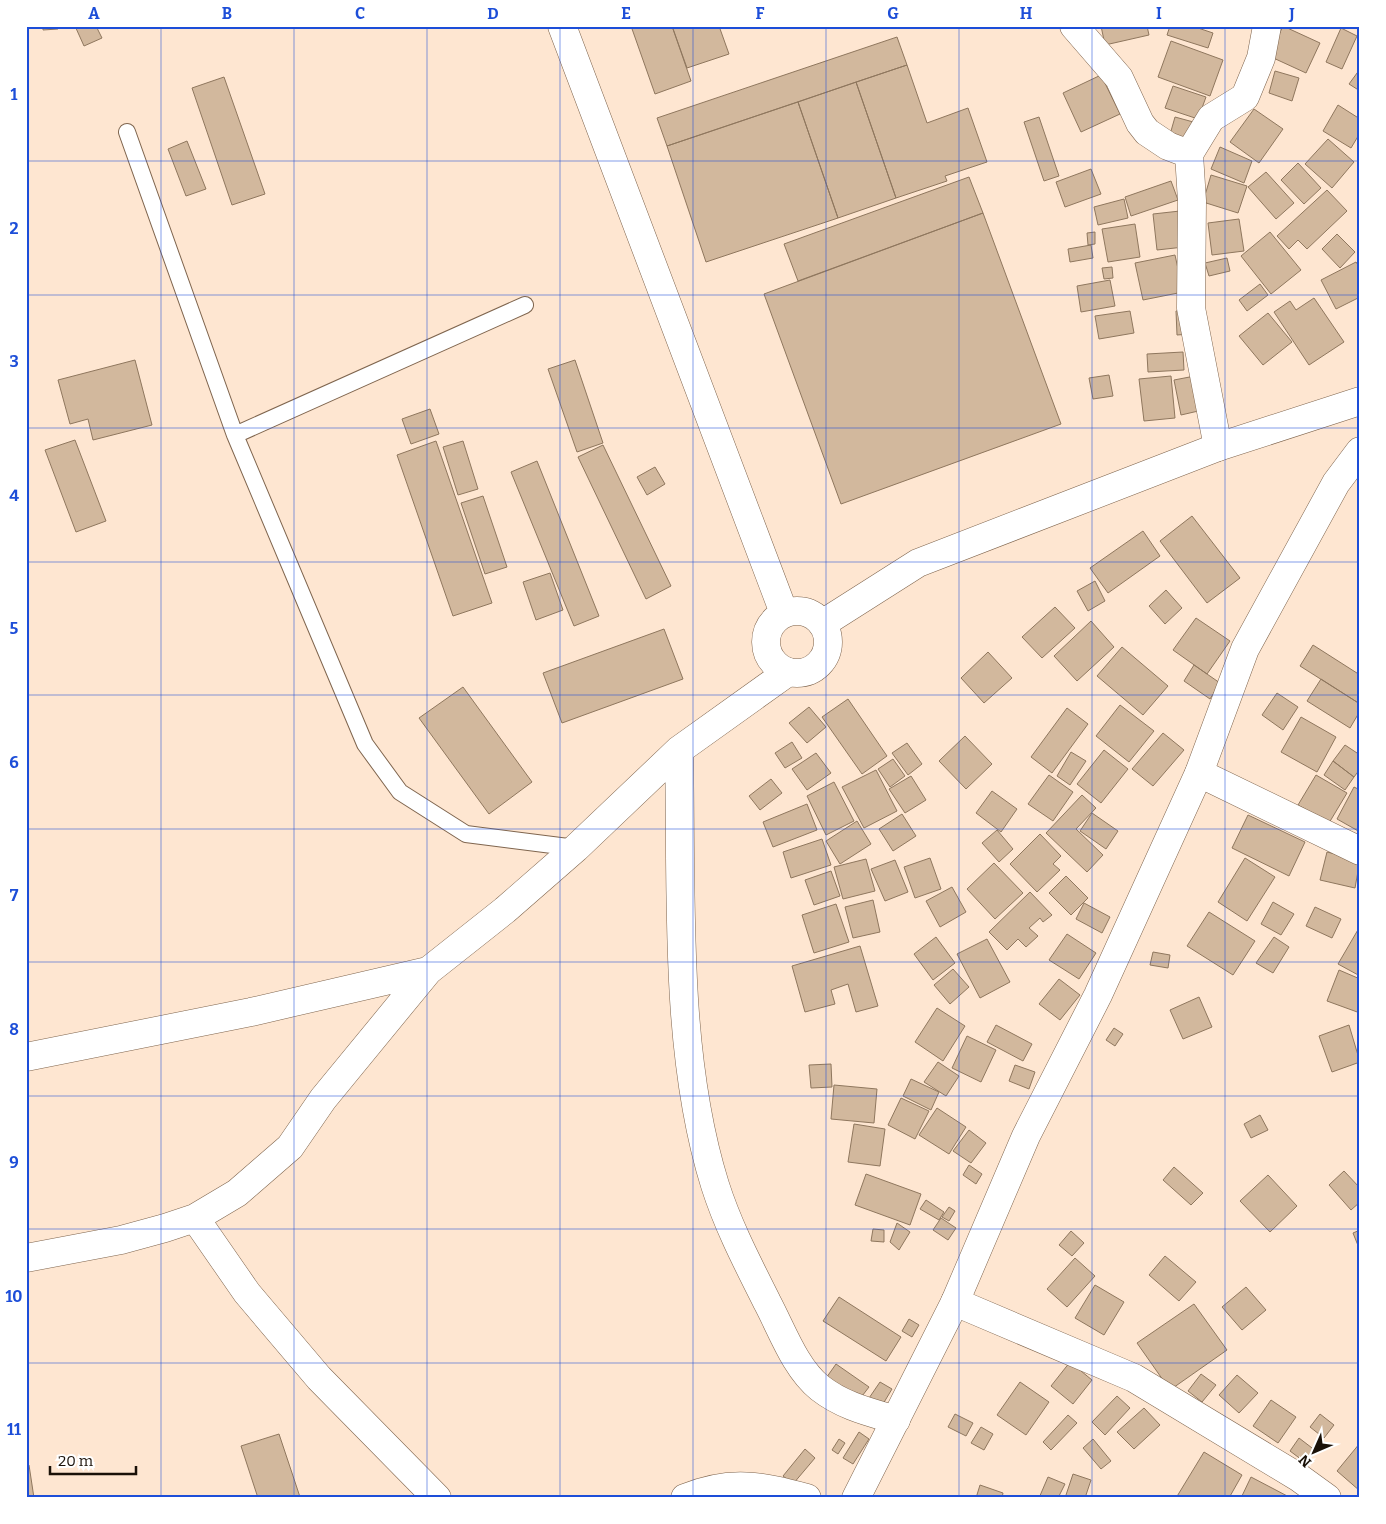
<svg xmlns="http://www.w3.org/2000/svg" width="1386" height="1524" font-family="Bitter,serif">
	<style>
		.building { fill: #d2b89d; stroke: #8f775e }
		.lines { fill: none; stroke-linecap: round; stroke-linejoin: round }
		.lane-casing { stroke: #7f654e; stroke-width: 18 }
		.street-casing { stroke: #7f654e; stroke-width: 29 }
		.secondary-casing { stroke: #7f654e; stroke-width: 29 }
		.lane { stroke: #fff; stroke-width: 16 }
		.street { stroke: #fff; stroke-width: 28 }
		.secondary { stroke: #fff; stroke-width: 28 }
		.grid { fill: none; stroke: #1d4ed8; stroke-width: 1; stroke-opacity: 0.55 }
		.neatline { fill: none; stroke: #1d4ed8; stroke-width: 2 }
		.grid-label { font-size: 16px; text-anchor: middle; font-weight: bold; fill: #1d4ed8 }
	</style>
	<rect width="100%" height="100%" fill="#fee6d1"/>
	<path class="building" d="M43 26H58V29L43 30Z
		M75 26H96L102 38 84 46Z
		M631 26H672L691 81 655 94Z
		M672 26H719L729 54 687 68Z
		M1101 26H1147L1149 35 1105 45Z
		M1170 26H1192L1213 33 1208 48 1167 35Z
		M1283 26 1320 43 1306 73 1269 56Z
		M1341 28 1357 36 1342 69 1326 62Z
		M897 37 907 65 667 146 657 118Z
		M1171 41 1223 60 1210 96 1158 77Z
		M907 65 927 123 968 108 987 162 945 176 947 181 896 198 856 82Z
		M1360 69V91L1349 84Z
		M1275 71 1299 78 1292 101 1269 93Z
		M1101 75 1120 114 1081 132 1063 93Z
		M224 77 265 194 232 205 192 88Z
		M856 82 896 198 838 218 798 102Z
		M1173 86 1206 97 1198 119 1165 108Z
		M798 102 838 218 706 262 667 146Z
		M1338 105 1360 119V133L1351 148 1323 131Z
		M1254 109 1283 129 1259 163 1230 142Z
		M1039 117 1059 176 1044 181 1024 122Z
		M1175 117 1197 123 1191 144 1169 138Z
		M1328 139 1354 162 1332 188 1305 164Z
		M187 141 206 189 186 196 168 149Z
		M1220 147 1252 161 1244 183 1211 169Z
		M1298 163 1321 188 1304 204 1281 180Z
		M1091 169 1101 194 1065 207 1056 182Z
		M1266 172 1294 203 1276 219 1248 187Z
		M1211 175 1247 186 1238 213 1203 202Z
		M969 177 983 213 798 281 784 244Z
		M1171 181 1178 200 1131 216 1125 197Z
		M1327 190 1347 211 1307 249 1298 240 1289 249 1277 236Z
		M1124 199 1128 218 1098 225 1094 207Z
		M1180 211 1184 247 1157 250 1153 214Z
		M983 213 1061 424 841 504 764 294Z
		M1239 219 1244 251 1212 255 1208 223Z
		M1135 224 1140 257 1108 262 1102 229Z
		M1095 232V244L1088 245 1087 233Z
		M1270 232 1301 270 1271 294 1241 256Z
		M1337 234 1355 252 1340 268 1322 249Z
		M1091 245 1093 258 1070 262 1068 249Z
		M1175 255 1183 292 1143 300 1135 263Z
		M1227 258 1230 271 1209 276 1205 263Z
		M1356 262 1360 268V297L1336 309 1321 280Z
		M1112 267 1113 278 1104 279 1102 268Z
		M1110 280 1115 306 1081 312 1077 286Z
		M1260 284 1268 295 1247 311 1239 300Z
		M1314 298 1344 342 1309 365 1274 312 1290 301 1296 310Z
		M1189 310 1190 334 1177 335 1176 311Z
		M1130 311 1134 333 1099 339 1095 316Z
		M1268 313 1292 342 1263 365 1239 336Z
		M1183 352 1184 370 1148 372 1147 354Z
		M135 360 152 425 93 440 88 419 70 424 58 380Z
		M575 360 603 443 577 452 548 369Z
		M1109 375 1113 396 1093 399 1089 378Z
		M1200 375 1207 409 1181 415 1174 380Z
		M1171 376 1175 418 1144 421 1139 379Z
		M430 409 439 434 411 444 402 419Z
		M75 440 106 521 76 532 45 450Z
		M436 441 492 603 453 616 397 455Z
		M463 441 478 489 458 495 443 447Z
		M603 445 671 586 646 599 578 457Z
		M537 461 599 616 574 626 511 472Z
		M655 467 665 484 647 495 637 477Z
		M483 496 507 567 485 574 461 503Z
		M1192 516 1240 578 1207 603 1160 541Z
		M1143 531 1160 556 1108 593 1090 568Z
		M550 573 563 610 536 620 523 582Z
		M1095 581 1105 601 1088 611 1077 591Z
		M1166 590 1182 608 1165 624 1149 606Z
		M1055 607 1075 628 1042 658 1022 637Z
		M1196 618 1230 641 1207 674 1173 650Z
		M1091 621 1114 647 1077 681 1054 656Z
		M664 629 683 679 562 723 543 673Z
		M1313 645 1360 675V704L1300 666Z
		M1122 647 1168 686 1143 715 1097 676Z
		M988 652 1012 678 984 703 961 678Z
		M1194 665 1220 683 1210 699 1184 681Z
		M1321 679 1360 704V711L1350 728 1307 701Z
		M463 687 532 782 489 814 419 718Z
		M1277 693 1298 707 1283 730 1262 715Z
		M848 699 887 756 862 774 822 717Z
		M1120 705 1154 731 1129 762 1096 736Z
		M809 707 826 727 807 743 789 723Z
		M1067 708 1088 724 1052 773 1031 757Z
		M1301 717 1336 737 1317 772 1281 752Z
		M1163 733 1184 750 1153 786 1132 769Z
		M965 736 992 764 966 789 939 761Z
		M792 742 802 758 785 768 775 753Z
		M907 743 922 764 908 775 892 753Z
		M1345 745 1360 755V769L1354 777 1333 761Z
		M1104 750 1128 769 1101 803 1077 784Z
		M1071 752 1086 761 1070 785 1057 776Z
		M816 753 831 773 807 790 792 769Z
		M893 759 905 776 890 787 878 769Z
		M1333 761 1354 777 1345 790 1324 775Z
		M876 770 897 811 864 828 842 787Z
		M1049 775 1073 792 1053 821 1028 804Z
		M1316 775 1347 793 1329 823 1298 805Z
		M911 776 926 800 905 813 889 789Z
		M771 779 782 793 760 810 749 796Z
		M834 782 854 821 826 835 807 796Z
		M1354 787 1360 790V832L1337 819Z
		M992 791 1017 809 1001 832 976 813Z
		M1082 795 1096 808 1076 829 1103 855 1087 872 1046 833Z
		M807 804 817 830 773 847 763 822Z
		M1092 813 1118 831 1106 849 1080 831Z
		M902 814 916 836 893 851 879 829Z
		M1248 815 1305 842 1289 876 1232 848Z
		M857 821 871 844 840 864 826 841Z
		M997 830 1013 849 999 862 982 843Z
		M1040 834 1061 856 1053 864 1060 870 1037 892 1010 864Z
		M822 839 831 865 791 878 783 852Z
		M1327 852 1360 860 1355 888 1320 880Z
		M930 858 941 889 915 898 904 867Z
		M1245 858 1275 877 1247 921 1218 902Z
		M866 859 875 891 843 899 834 867Z
		M895 860 908 892 885 901 871 869Z
		M994 863 1023 893 995 919 967 889Z
		M831 871 840 896 814 905 805 880Z
		M1066 876 1088 898 1071 915 1049 893Z
		M952 887 966 912 940 927 926 901Z
		M1030 892 1052 915 1043 922 1040 918 1029 928 1038 936 1026 947 1018 939 1007 950 989 932Z
		M873 900 880 932 853 938 845 907Z
		M1273 902 1294 914 1281 935 1261 924Z
		M1084 903 1110 917 1102 933 1076 919Z
		M836 904 849 942 814 953 802 915Z
		M1315 907 1341 919 1332 938 1306 926Z
		M1209 912 1255 941 1233 975 1187 946Z
		M1359 928 1360 929V976L1338 964Z
		M1067 934 1096 953 1079 979 1049 960Z
		M936 937 955 963 933 980 914 954Z
		M1274 937 1289 947 1273 973 1256 963Z
		M987 939 1010 982 980 998 957 954Z
		M860 946 878 1006 856 1012 848 984 831 990 835 1004 805 1012 792 966Z
		M1153 952 1170 955 1168 968 1150 965Z
		M953 969 969 987 950 1004 934 985Z
		M1339 970 1360 979V1013L1327 1001Z
		M1059 979 1080 995 1060 1020 1039 1004Z
		M1199 997 1212 1027 1183 1039 1170 1010Z
		M937 1008 965 1026 943 1061 915 1042Z
		M996 1025 1032 1044 1023 1061 987 1042Z
		M1349 1025 1360 1062 1332 1072 1319 1036Z
		M1114 1028 1123 1034 1115 1046 1106 1040Z
		M967 1036 996 1050 981 1082 952 1068Z
		M938 1062 959 1076 946 1096 924 1082Z
		M831 1064 832 1087 811 1088 809 1065Z
		M1015 1065 1035 1072 1029 1089 1009 1081Z
		M911 1079 939 1092 931 1110 903 1096Z
		M834 1085 877 1089 874 1123 831 1119Z
		M901 1098 929 1111 915 1139 888 1125Z
		M937 1108 966 1127 949 1154 919 1135Z
		M1260 1115 1268 1130 1251 1138 1244 1124Z
		M854 1124 885 1129 880 1166 848 1162Z
		M969 1130 986 1143 971 1163 953 1151Z
		M969 1165 982 1174 976 1184 963 1175Z
		M1174 1167 1203 1193 1191 1205 1163 1180Z
		M1344 1171 1360 1188V1202L1351 1210 1329 1185Z
		M866 1174 921 1194 910 1225 855 1205Z
		M1268 1175 1297 1206 1270 1232 1240 1201Z
		M926 1200 944 1212 939 1220 920 1209Z
		M949 1207 955 1211 949 1221 942 1217Z
		M941 1218 956 1228 948 1240 933 1230Z
		M897 1223 910 1232 899 1250 890 1242Z
		M873 1229 884 1230V1242L871 1241Z
		M1360 1230V1248H1359L1353 1233Z
		M1071 1231 1084 1243 1072 1256 1059 1245Z
		M1165 1256 1196 1282 1179 1301 1149 1275Z
		M1075 1258 1095 1276 1067 1307 1047 1289Z
		M1095 1285 1124 1302 1104 1335 1075 1318Z
		M1246 1287 1266 1310 1242 1330 1222 1307Z
		M839 1297 901 1337 886 1361 823 1321Z
		M1194 1304 1227 1350 1170 1390 1137 1343Z
		M909 1319 919 1325 912 1337 902 1331Z
		M1070 1362 1092 1380 1073 1404 1051 1386Z
		M836 1364 869 1387 856 1404 824 1381Z
		M1201 1374 1216 1385 1202 1402 1188 1391Z
		M1237 1375 1258 1393 1239 1413 1219 1395Z
		M880 1382 892 1389 880 1409 867 1401Z
		M1020 1382 1049 1402 1026 1435 997 1415Z
		M1117 1396 1130 1408 1105 1435 1092 1422Z
		M1271 1400 1296 1417 1278 1443 1253 1426Z
		M1144 1408 1160 1425 1134 1449 1117 1432Z
		M955 1414 973 1423 966 1436 948 1427Z
		M1320 1414 1334 1425 1324 1438 1310 1427Z
		M1068 1415 1077 1423 1051 1450 1043 1442Z
		M981 1427 993 1434 984 1450 971 1443Z
		M859 1432 869 1439 853 1464 843 1458Z
		M279 1434 300 1497 258 1498 241 1446Z
		M1299 1438 1316 1451 1306 1463 1290 1451Z
		M839 1439 845 1443 838 1454 832 1450Z
		M1093 1439 1111 1461 1101 1469 1083 1448Z
		M1360 1443V1491L1337 1471Z
		M805 1449 815 1458 793 1484 783 1476Z
		M1204 1452 1242 1475 1229 1498H1176Z
		M26 1465H29L34 1498H26Z
		M1073 1474 1091 1480 1085 1498H1065Z
		M1048 1477 1065 1484 1058 1498H1039Z
		M1251 1477 1291 1498H1241Z
		M980 1485 1003 1493 1002 1498H976Z"/>
	<g class="lines">
		<g class="lane-casing">
			<path id="lane" d="M127 132 235 435 365 744 400 792 466 834 576 848
				M235 435 525 305"/>
		</g>
		<g class="street-casing">
			<path id="street" d="M1074 26 1119 78 1140 123 1147 132 1168 146 1189 154
				M1218 447 1191 308 1192 201 1189 154 1211 118 1245 97 1261 58 1267 26
				M679 750C682 890 673 1051 715 1185 728 1226 748 1264 767 1302 782 1330 795 1368 820 1388 843 1406 869 1412 896 1420
				M1199 773 1360 851
				M26 1057 251 1012 428 971
				M195 1218 247 1293 319 1378 437 1498
				M26 1258 121 1240 165 1228 195 1218 237 1193 290 1147 323 1099 428 971 505 910 576 848 679 750 788 672
				M955 1302 1134 1378 1298 1477 1327 1498
				M685 1498C731 1479 761 1486 807 1498"/>
		</g>
		<g class="secondary-casing">
			<path id="secondary" d="M562 26 784 613
				M766 642a31 31 0 1 1 62 0a31 31 0 1 1-62 0Z
				M822 624 918 563 1218 447 1360 401
				M856 1498 955 1302 1026 1136 1098 995 1199 773 1245 649 1336 483 1360 451"/>
		</g>
		<use href="#lane" class="lane"/>
		<use href="#street" class="street"/>
		<use href="#secondary" class="secondary"/>
	</g>
	<path class="grid" d="M161 26V1498M294 26V1498M427 26V1498M560 26V1498M693 26V1498M826 26V1498M959 26V1498M1092 26V1498M1225 26V1498M26 161H1360M26 295H1360M26 428H1360M26 562H1360M26 695H1360M26 829H1360M26 962H1360M26 1096H1360M26 1229H1360M26 1363H1360"/>
	<rect width="1386" height="1524" fill="none" stroke="#ffffff" stroke-width="55"/>
	<g transform="translate(1314 1452) rotate(225)" stroke="#ffffff" stroke-width="4" paint-order="stroke">
	<path d="M0-4L9 19L0 12L-9 19Z" fill="#1a1108"/>
	<text y="-8" font-size="14" font-weight="bold" text-anchor="middle" fill="#1a1108">N</text>
	</g>
	<path d="M50 1466v8h86v-8" fill="none" stroke="#1a1108" stroke-width="2.5"/>
	<text x="58" y="1466" font-size="15" fill="#1a1108" stroke="#ffffff" stroke-width="4" paint-order="stroke">20 m</text>
	<rect x="28" y="28" width="1330" height="1468" class="neatline"/>
	<g class="grid-label">
		<text x="94" y="19">A</text>
		<text x="227" y="19">B</text>
		<text x="360" y="19">C</text>
		<text x="493" y="19">D</text>
		<text x="626" y="19">E</text>
		<text x="760" y="19">F</text>
		<text x="893" y="19">G</text>
		<text x="1026" y="19">H</text>
		<text x="1159" y="19">I</text>
		<text x="1292" y="19">J</text>
		<text x="14" y="100">1</text>
		<text x="14" y="234">2</text>
		<text x="14" y="367">3</text>
		<text x="14" y="501">4</text>
		<text x="14" y="634">5</text>
		<text x="14" y="768">6</text>
		<text x="14" y="901">7</text>
		<text x="14" y="1035">8</text>
		<text x="14" y="1168">9</text>
		<text x="14" y="1302">10</text>
		<text x="14" y="1435">11</text>
	</g>
</svg>
